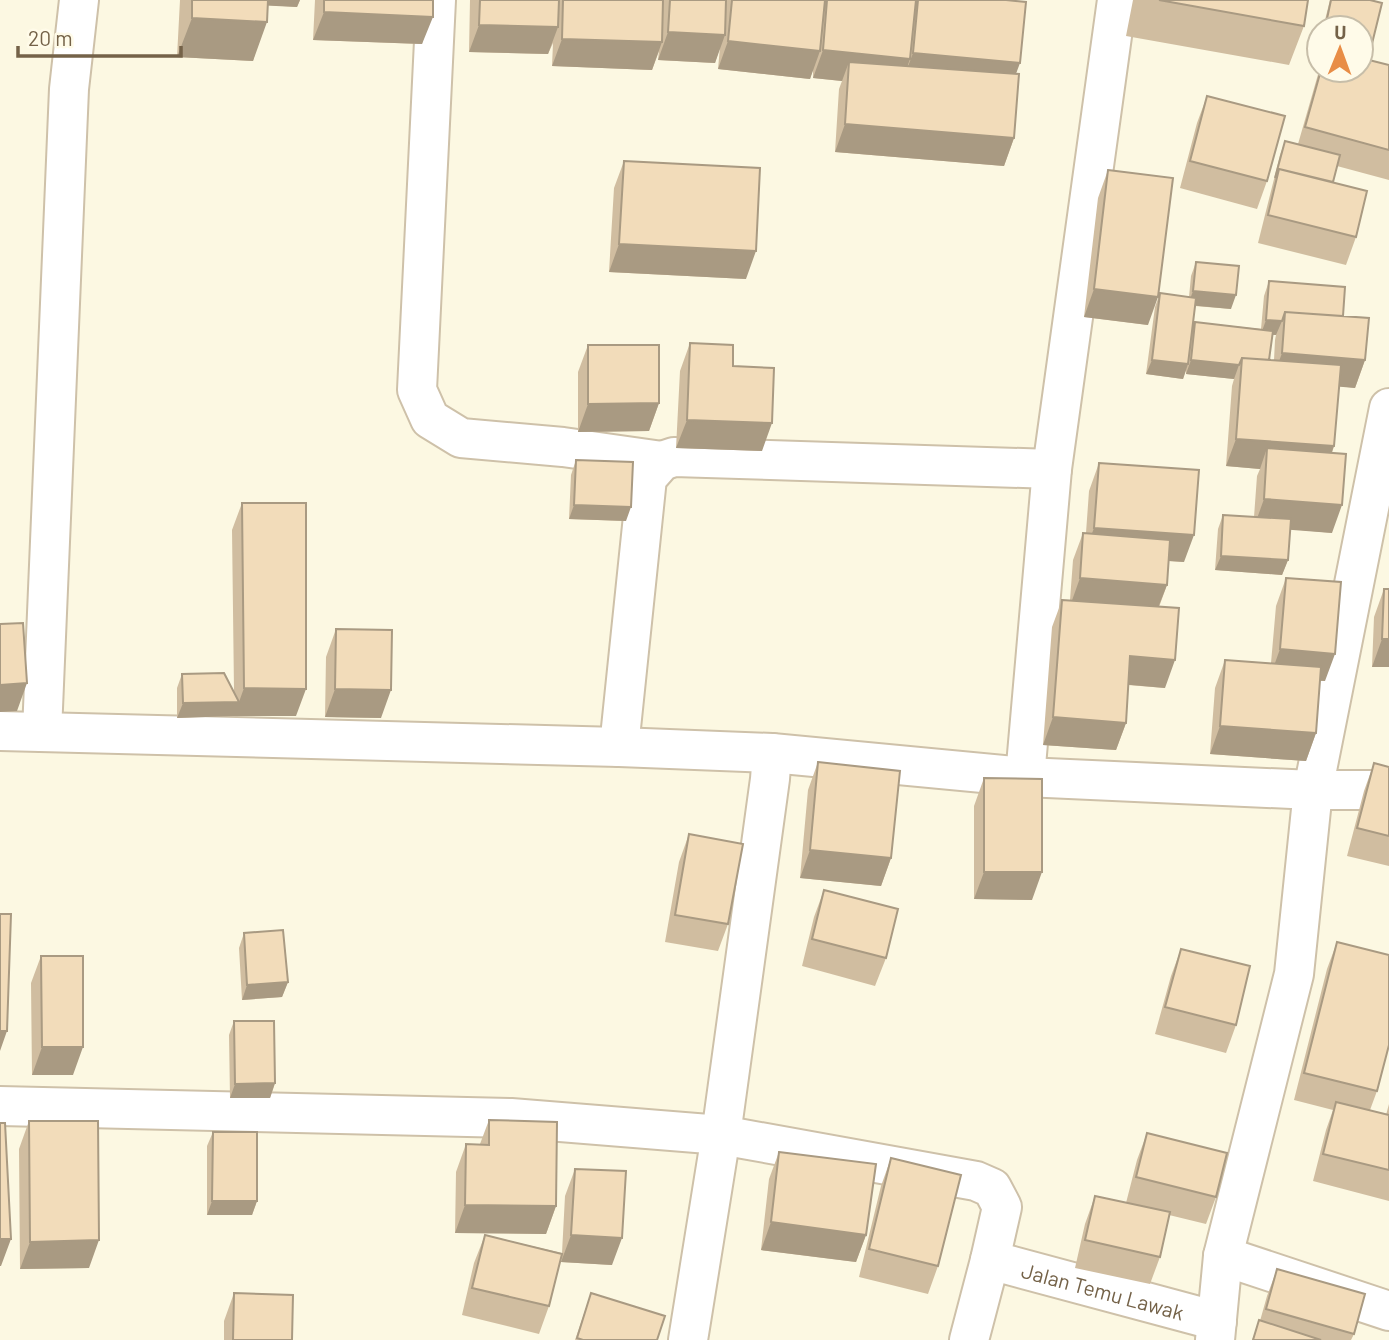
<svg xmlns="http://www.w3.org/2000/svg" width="1389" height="1340" font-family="Barlow,sans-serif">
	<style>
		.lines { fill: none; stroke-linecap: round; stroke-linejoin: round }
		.minor-casing { stroke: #cec1a9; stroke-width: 42 }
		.minor { stroke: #fff; stroke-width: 38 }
		.wall { fill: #d0bda0; fill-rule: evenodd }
		.shaded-wall { fill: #a99a82 }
		.building { fill: #f2dcba; stroke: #a99a82; stroke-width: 2 }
		.labels { text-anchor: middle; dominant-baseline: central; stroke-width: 5; stroke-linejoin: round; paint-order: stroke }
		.street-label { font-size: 21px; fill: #746248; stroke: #fffbe9 }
	</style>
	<rect width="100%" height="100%" fill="#fcf8e2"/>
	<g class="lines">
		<g class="minor-casing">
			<g id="minor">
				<path d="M436 0 417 390 430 419 461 438 563 447 662 461"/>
				<path d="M0 731 619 747 772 753 1025 777 1313 790H1389"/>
				<path d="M42 732 69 89 79 0"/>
				<path d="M619 747 647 478 662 461 674 457 1052 469"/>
				<path d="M1025 777 1052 469 1117 0"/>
				<path d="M0 1106 511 1118 721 1135 976 1181 992 1188 1002 1207 990 1260 969 1340"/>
				<path d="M1223 1256 1389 1311"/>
				<path id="s1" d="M990 1260 1217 1321"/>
				<path d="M688 1340 721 1135 770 779 772 753"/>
				<path d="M1215 1340 1223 1256 1294 974 1313 790 1389 408"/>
			</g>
		</g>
		<use href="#minor" class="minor"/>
	</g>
	<path class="wall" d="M180 0H300L297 7 268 5 253 61 177 57Z
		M315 0H433L422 44 313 40Z
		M470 0H1006L1016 74 1014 138 1004 166 835 152 839 89 842 81 813 78V69L810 79 718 69 720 47 715 63 658 60 659 51 652 70 552 66 553 43 548 54 469 52Z
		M1133 0H1308L1304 26 1289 65 1126 36Z
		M1330 0H1370L1368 60 1389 65V180L1337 166 1333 182 1356 237 1346 265 1258 243 1280 155 1285 141 1298 144 1319 71 1313 70 1319 45V70H1361V28H1323Z
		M1207 96 1267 181 1257 209 1180 188 1197 123Z
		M624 161 746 279 609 272 614 188Z
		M1108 170 1148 325 1084 317 1098 198Z
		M1196 262 1231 309 1195 306 1192 329 1195 322 1261 329 1264 296 1269 281 1343 316 1365 360 1355 388 1339 386 1334 446 1332 453V533L1290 529 1288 560 1282 575 1215 570 1218 529 1223 515 1254 517 1257 476 1260 469 1226 466 1232 386 1234 379 1186 374V370L1183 379 1146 374 1155 307 1160 293 1189 297 1191 276ZM1272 335H1276L1275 340 1274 360H1269Z
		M690 343 733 366 762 451 676 448 680 371Z
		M588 345 659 403 649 431 578 432V372Z
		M576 460 626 521 569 519 571 475Z
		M1099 463 1184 562 1168 561 1167 585 1159 607 1165 688 1128 685 1126 723 1116 750 1043 745 1052 627 1062 600H1070L1073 560 1083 533H1086L1089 491Z
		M242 503 296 716H234L177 718V688L182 674 234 691 232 530Z
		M1286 578 1325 681H1320L1316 733 1306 761 1210 754 1215 688 1225 660 1271 663 1276 606Z
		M1384 589 1389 667H1372L1374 617Z
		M336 629 381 718 325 717 326 657Z
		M818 762 891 858 881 886 800 878 808 790Z
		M1374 763 1389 767V866L1347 856 1364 791Z
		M984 778 1032 900 974 899V806Z
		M689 834 728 924 718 951 665 942 679 862Z
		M824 890 886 958 875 986 802 966 814 917Z
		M244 933 288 982 282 997 242 1000 239 948Z
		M1337 942 1377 1091 1370 1110 1386 1115 1389 1104V1201L1313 1181 1326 1130 1333 1110 1294 1100 1327 969Z
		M1181 949 1236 1025 1226 1053 1155 1034 1171 976Z
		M41 956 73 1075H32L31 983Z
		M234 1021 275 1083 270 1098H230L229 1035Z
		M489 1120 556 1206 546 1234 455 1233 456 1172 466 1144H480Z
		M29 1121 89 1268 20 1269 19 1149Z
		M213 1132 257 1201 252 1215H207V1146Z
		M1147 1133 1216 1197 1206 1224 1169 1215 1160 1257 1150 1284 1075 1268 1085 1224 1095 1196 1126 1203 1137 1160Z
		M779 1152 866 1235 856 1262 761 1250 769 1179Z
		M891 1158 938 1266 928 1294 859 1277 881 1186Z
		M575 1169 612 1265 561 1262 562 1255 549 1306 539 1334 462 1315 474 1263 485 1235 562 1253 565 1196Z
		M1277 1269 1354 1334 1351 1340H1252L1260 1321 1267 1296Z
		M234 1293 292 1340H224V1321Z
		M591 1293 657 1340H575Z"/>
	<path class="shaded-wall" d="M257 0H300L297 7 255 5Z
		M324 12 433 17 422 44 313 40Z
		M192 18 267 22 253 61 177 57Z
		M479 25 558 27 548 54 469 52Z
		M668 32 725 35 715 63 658 60Z
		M562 39 662 42 652 70 552 66Z
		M728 41 820 51 810 79 718 69Z
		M823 50 910 59 900 87 849 62 842 81 813 78Z
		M913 53 1020 63 1010 90 903 80Z
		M845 124 1014 138 1004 166 835 152Z
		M619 244 756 251 746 279 609 272Z
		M1094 289 1158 297 1148 325 1084 317Z
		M1193 291 1236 295 1231 309 1188 305Z
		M1266 320 1282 321 1276 335 1261 334Z
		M1282 353 1365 360 1355 388 1272 381Z
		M1152 360 1188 364 1183 379 1146 374Z
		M1191 360 1239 365 1234 379 1186 374Z
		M659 403 649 431 578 432 588 404Z
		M687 420 772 423 762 451 676 448Z
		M1236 439 1334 446 1324 473 1267 448 1260 469 1226 466Z
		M1264 499 1342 505 1332 533 1254 527Z
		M574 505 631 507 626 521 569 519Z
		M1094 528 1194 535 1184 562 1084 555Z
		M1221 556 1288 560 1282 575 1215 570Z
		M1080 578 1167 585 1156 613 1070 606Z
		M1382 639H1389V667H1372Z
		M1280 649 1335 654 1325 681 1270 677Z
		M1130 656 1175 660 1165 688 1120 684Z
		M27 683 17 711 0 712V685Z
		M244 688 306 689 296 716H234L177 718 183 703 239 702Z
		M335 689 391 690 381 718 325 717Z
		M1053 717 1126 723 1116 750 1043 745Z
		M1220 726 1316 733 1306 761 1210 754Z
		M810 850 891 858 881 886 800 878Z
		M984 872H1042L1032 900 974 899Z
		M288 982 282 997 242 1000 247 985Z
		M0 1031H7L0 1051Z
		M42 1047H83L73 1075H32Z
		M275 1083 270 1098H230L235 1084Z
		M212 1201H257L252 1215H207Z
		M465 1205 556 1206 546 1234 455 1233Z
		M771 1222 866 1235 856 1262 761 1250Z
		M571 1235 622 1238 612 1265 561 1262Z
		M0 1239H11L1 1266H0Z
		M99 1240 89 1268 20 1269 30 1242Z"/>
	<path class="building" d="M192 0H268L267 22 192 18Z
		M324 0H433V17L324 12Z
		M480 0H559L558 27 479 25Z
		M563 0H663L662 42 562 39Z
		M670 0H726L725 35 668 32Z
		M732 0H825L820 51 728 41Z
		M827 0H916L910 59 823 50Z
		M918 0H1006L1026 2 1020 63 913 53Z
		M1159 0H1308L1304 26Z
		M1331 0H1370L1382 3 1368 60 1361 58V28H1325Z
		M1361 58 1389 65V150L1305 127 1321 70H1361Z
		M849 62 1019 74 1014 138 845 124Z
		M1207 96 1285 116 1267 181 1190 161Z
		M1285 141 1340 155 1333 182 1279 169 1275 178Z
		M624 161 760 168 756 251 619 244Z
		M1279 169 1367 191 1356 237 1268 215Z
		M1108 170 1173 178 1158 297 1094 289Z
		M1196 262 1239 266 1236 295 1193 291Z
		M1269 281 1345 287 1343 316 1285 312 1282 321 1266 320Z
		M1160 293 1196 298 1188 364 1152 360Z
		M1285 312 1369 318 1365 360 1282 353Z
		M1195 322 1273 331 1269 360 1242 358 1239 365 1191 360Z
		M690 343 733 345V366L774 368 772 423 687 420Z
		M588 345H659V403L588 404Z
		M1242 358 1341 365 1334 446 1236 439Z
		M1267 448 1346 454 1342 505 1264 499Z
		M576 460 633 462 631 507 574 505Z
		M1099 463 1199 470 1194 535 1094 528Z
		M242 503H306V689L244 688Z
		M1223 515 1291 519 1288 560 1221 556Z
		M1083 533 1170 540 1167 585 1080 578Z
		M1286 578 1341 582 1335 654 1280 649Z
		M1384 589H1389V639H1382Z
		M1062 600 1179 608 1175 660 1130 656 1126 723 1053 717Z
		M23 623 27 683 0 685V624Z
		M336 629 392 630 391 690 335 689Z
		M1225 660 1321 667 1316 733 1220 726Z
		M224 673 239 702 183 703 182 674Z
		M818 762 900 771 891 858 810 850Z
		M1374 763 1389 767V836L1357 828Z
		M984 778 1042 779V872H984Z
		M689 834 743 844 728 924 675 915Z
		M824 890 898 909 886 958 812 939Z
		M0 914H11L7 1031H0Z
		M283 930 288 982 247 985 244 933Z
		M1337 942 1389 955V1045L1377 1091 1304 1073Z
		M1181 949 1250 966 1236 1025 1165 1007Z
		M41 956H83V1047H42Z
		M234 1021H274L275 1083 235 1084Z
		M1336 1102 1389 1115V1170L1323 1154Z
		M489 1120 557 1122 556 1206 465 1205 466 1144 489 1145Z
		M29 1121H98L99 1240 30 1242Z
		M0 1123H5L11 1239H0Z
		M213 1132H257V1201H212Z
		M1147 1133 1227 1153 1216 1197 1136 1177Z
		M779 1152 876 1164 866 1235 771 1222Z
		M891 1158 961 1175 938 1266 869 1249Z
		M575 1169 626 1171 622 1238 571 1235Z
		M1095 1196 1170 1212 1160 1257 1085 1240Z
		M485 1235 562 1254 549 1306 472 1288Z
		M1277 1269 1365 1294 1354 1334 1266 1309Z
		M234 1293 293 1295 292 1340H233Z
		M591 1293 665 1316 657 1340H583L577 1338Z
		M1259 1320 1321 1340H1253Z"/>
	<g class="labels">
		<g class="street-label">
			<text stroke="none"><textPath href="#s1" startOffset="117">Jalan Temu Lawak</textPath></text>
		</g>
	</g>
	<g transform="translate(1340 49) rotate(1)"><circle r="33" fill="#fffbe9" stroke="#c7bea9" stroke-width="2"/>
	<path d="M0-5L12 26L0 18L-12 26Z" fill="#e88d46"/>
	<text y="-10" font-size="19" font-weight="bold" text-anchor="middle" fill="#746248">U</text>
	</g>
	<path d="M18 46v10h163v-10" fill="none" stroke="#746248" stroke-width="3.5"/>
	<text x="28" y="46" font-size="21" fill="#746248" stroke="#fffbe9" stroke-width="5" paint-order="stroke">20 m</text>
</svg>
